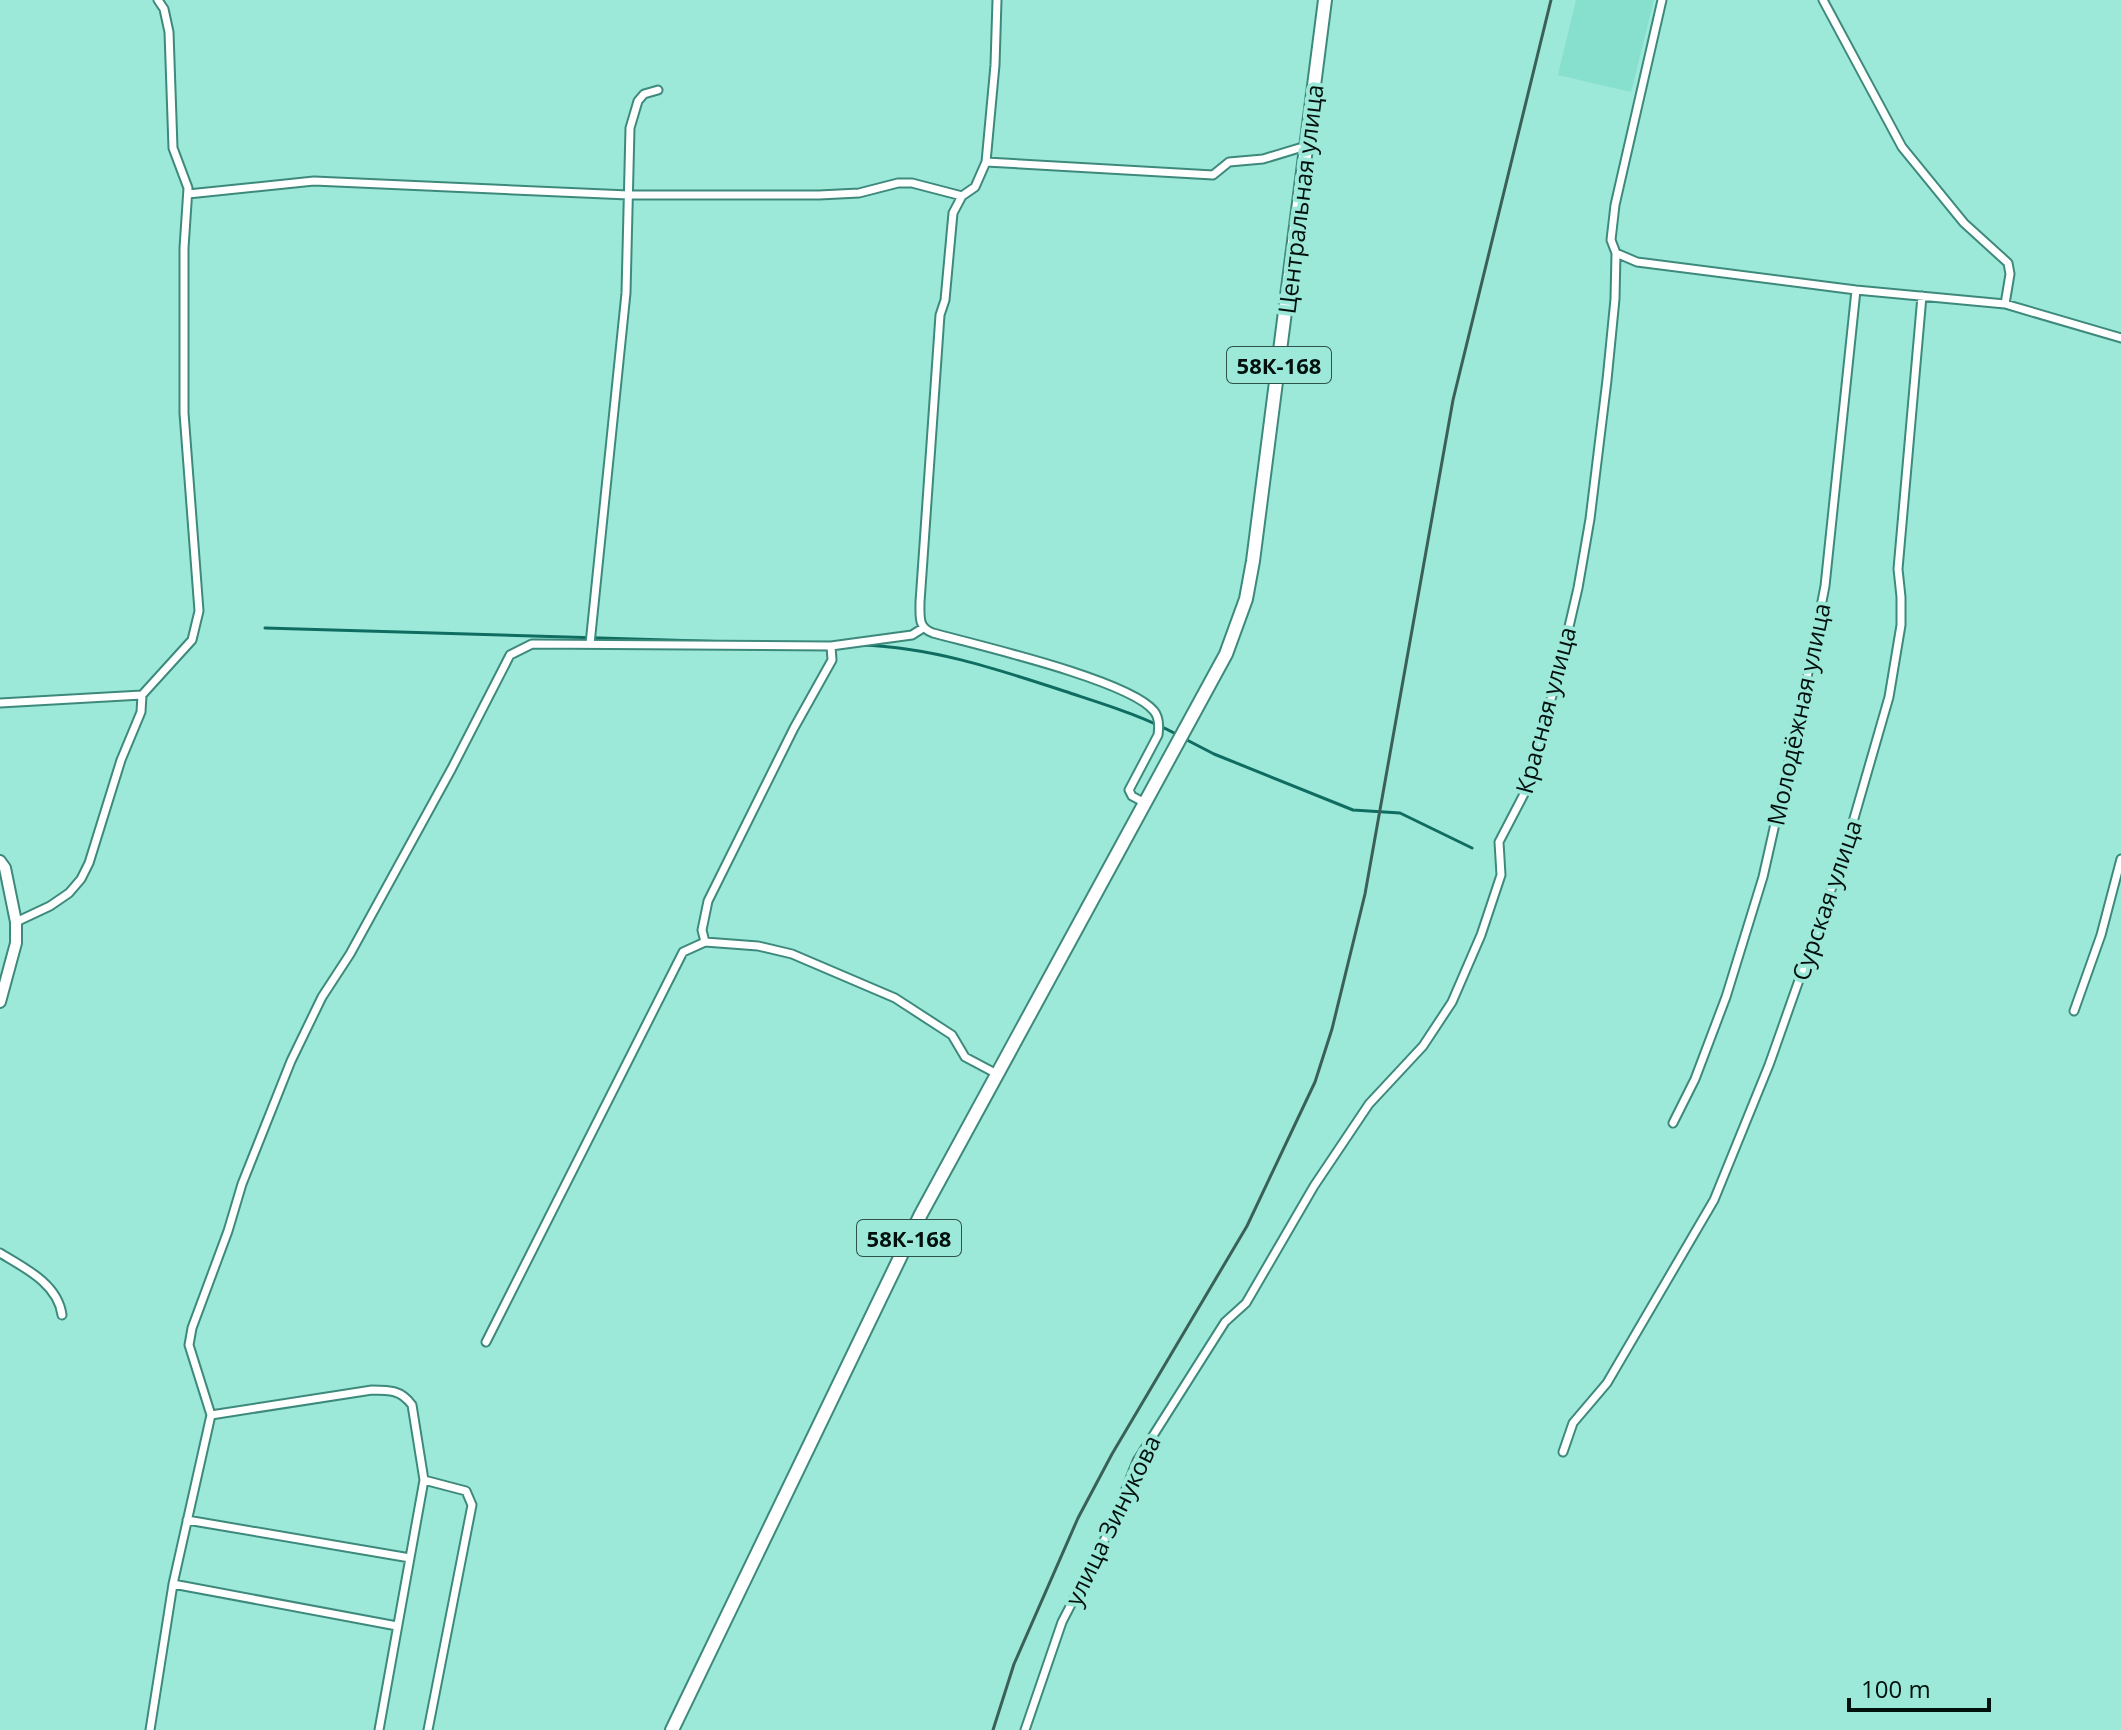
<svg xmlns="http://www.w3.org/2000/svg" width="2121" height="1730" font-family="'Open Sans',sans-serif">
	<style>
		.built { fill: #87dfce }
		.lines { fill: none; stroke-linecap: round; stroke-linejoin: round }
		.stream { stroke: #0e6d60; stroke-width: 3 }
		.street-casing { stroke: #3d8a7c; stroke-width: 11 }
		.secondary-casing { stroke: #3d8a7c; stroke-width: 14 }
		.primary-casing { stroke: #3d8a7c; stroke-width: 16 }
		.street { stroke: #fff; stroke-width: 7 }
		.secondary { stroke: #fff; stroke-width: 10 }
		.primary { stroke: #fff; stroke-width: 12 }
		.rail { stroke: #3a6058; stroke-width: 3 }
		.labels { text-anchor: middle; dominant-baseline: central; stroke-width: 8; stroke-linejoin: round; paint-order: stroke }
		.shield { fill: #9ce8d9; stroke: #2f524a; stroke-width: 2 }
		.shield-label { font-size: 22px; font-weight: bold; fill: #00110d }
		.street-label { font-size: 24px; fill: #00110d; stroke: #9ce8d9 }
	</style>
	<rect width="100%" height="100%" fill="#9ce8d9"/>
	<path class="built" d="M1576 0H1654L1631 92 1558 75Z"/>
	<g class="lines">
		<path class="stream" d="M265 628 733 642
			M861 645C931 647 997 669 1064 691 1103 704 1141 715 1178 735
			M1185 739 1214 754 1353 810 1400 813 1472 848"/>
		<g class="street-casing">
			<path id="street" d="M997 0 995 65 986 162 975 187 962 196 953 213 945 300 940 315 920 602C920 617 918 628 933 633 977 645 1129 680 1154 711 1159 717 1159 728 1158 735L1129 790 1132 796 1145 803
				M1823 0 1902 147 1964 223 2008 263 2010 274 2005 304
				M986 162 1213 175 1229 162 1263 159 1306 146
				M188 194 314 181 628 195H819L859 193 898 183H912L962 196
				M1616 253 1637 262 1856 290 2005 304 2121 338
				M590 644 626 293 630 128 638 101 644 94 658 90
				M831 646 832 660 794 728 708 901 702 930 705 942 758 946 792 954 895 998 952 1035 965 1057 997 1074
				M0 703 142 695 192 640 199 611 184 413V248L188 188 173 148 169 32 164 9 158 0
				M16 922 50 906 69 893 81 879 89 863 121 760 141 712 142 695
				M2074 1011 2101 935 2121 859
				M1673 1123 1695 1079 1726 997 1763 877 1800 713 1825 586 1856 290
				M0 1253C25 1268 58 1284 62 1315
				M486 1342 683 952 705 942
				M211 1415 372 1390C390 1390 401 1390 412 1405L424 1480 379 1730
				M1563 1452 1573 1423 1607 1383 1714 1200 1769 1065 1844 853 1889 697 1901 625V597L1898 569 1922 296
				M424 1480 466 1491 472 1505 428 1730
				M187 1520 410 1558
				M173 1584 397 1626
				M150 1730 173 1584 211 1415 189 1345 192 1328 228 1231 242 1184 291 1061 322 997 350 954 452 768 510 655 532 644 831 646 912 635 923 628
				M1025 1730 1062 1622 1111 1527 1137 1461 1225 1322 1246 1303 1314 1186 1369 1104 1423 1046 1452 1002 1481 935 1501 875 1499 842 1524 794 1557 678 1578 588 1590 519 1607 380 1615 299 1616 253 1611 240 1615 205 1662 0"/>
		</g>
		<g class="secondary-casing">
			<path id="secondary" d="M0 861 5 868 16 922V943L0 1002"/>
		</g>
		<g class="primary-casing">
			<path id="primary" d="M672 1730 921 1214 1226 654 1246 599 1253 561 1325 0"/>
		</g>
		<use href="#street" class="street"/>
		<use href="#secondary" class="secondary"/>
		<use href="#primary" class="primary"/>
		<path class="rail" d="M993 1730 1014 1664 1078 1518 1112 1454 1247 1226 1315 1082 1332 1029 1365 894 1453 400 1551 0"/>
	</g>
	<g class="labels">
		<g class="shield">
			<rect x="1227" y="347" width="104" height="36" rx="6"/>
			<rect x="857" y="1220" width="104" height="36" rx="6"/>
		</g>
		<g class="shield-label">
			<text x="1279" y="365">58К-168</text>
			<text x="909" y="1238">58К-168</text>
		</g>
		<g class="street-label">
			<text transform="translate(1300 199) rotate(-83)">Центральная улица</text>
			<text transform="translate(1545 710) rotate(-75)">Красная улица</text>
			<text transform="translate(1798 714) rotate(-78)">Молодёжная улица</text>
			<text transform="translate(1826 900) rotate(-71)">Сурская улица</text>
			<text transform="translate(1112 1520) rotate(-64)">улица Зинукова</text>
		</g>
	</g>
	<path d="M1849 1698v12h140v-12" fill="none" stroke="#00110d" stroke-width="4"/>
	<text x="1861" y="1698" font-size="24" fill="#00110d" stroke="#9ce8d9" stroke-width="6" paint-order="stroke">100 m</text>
</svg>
